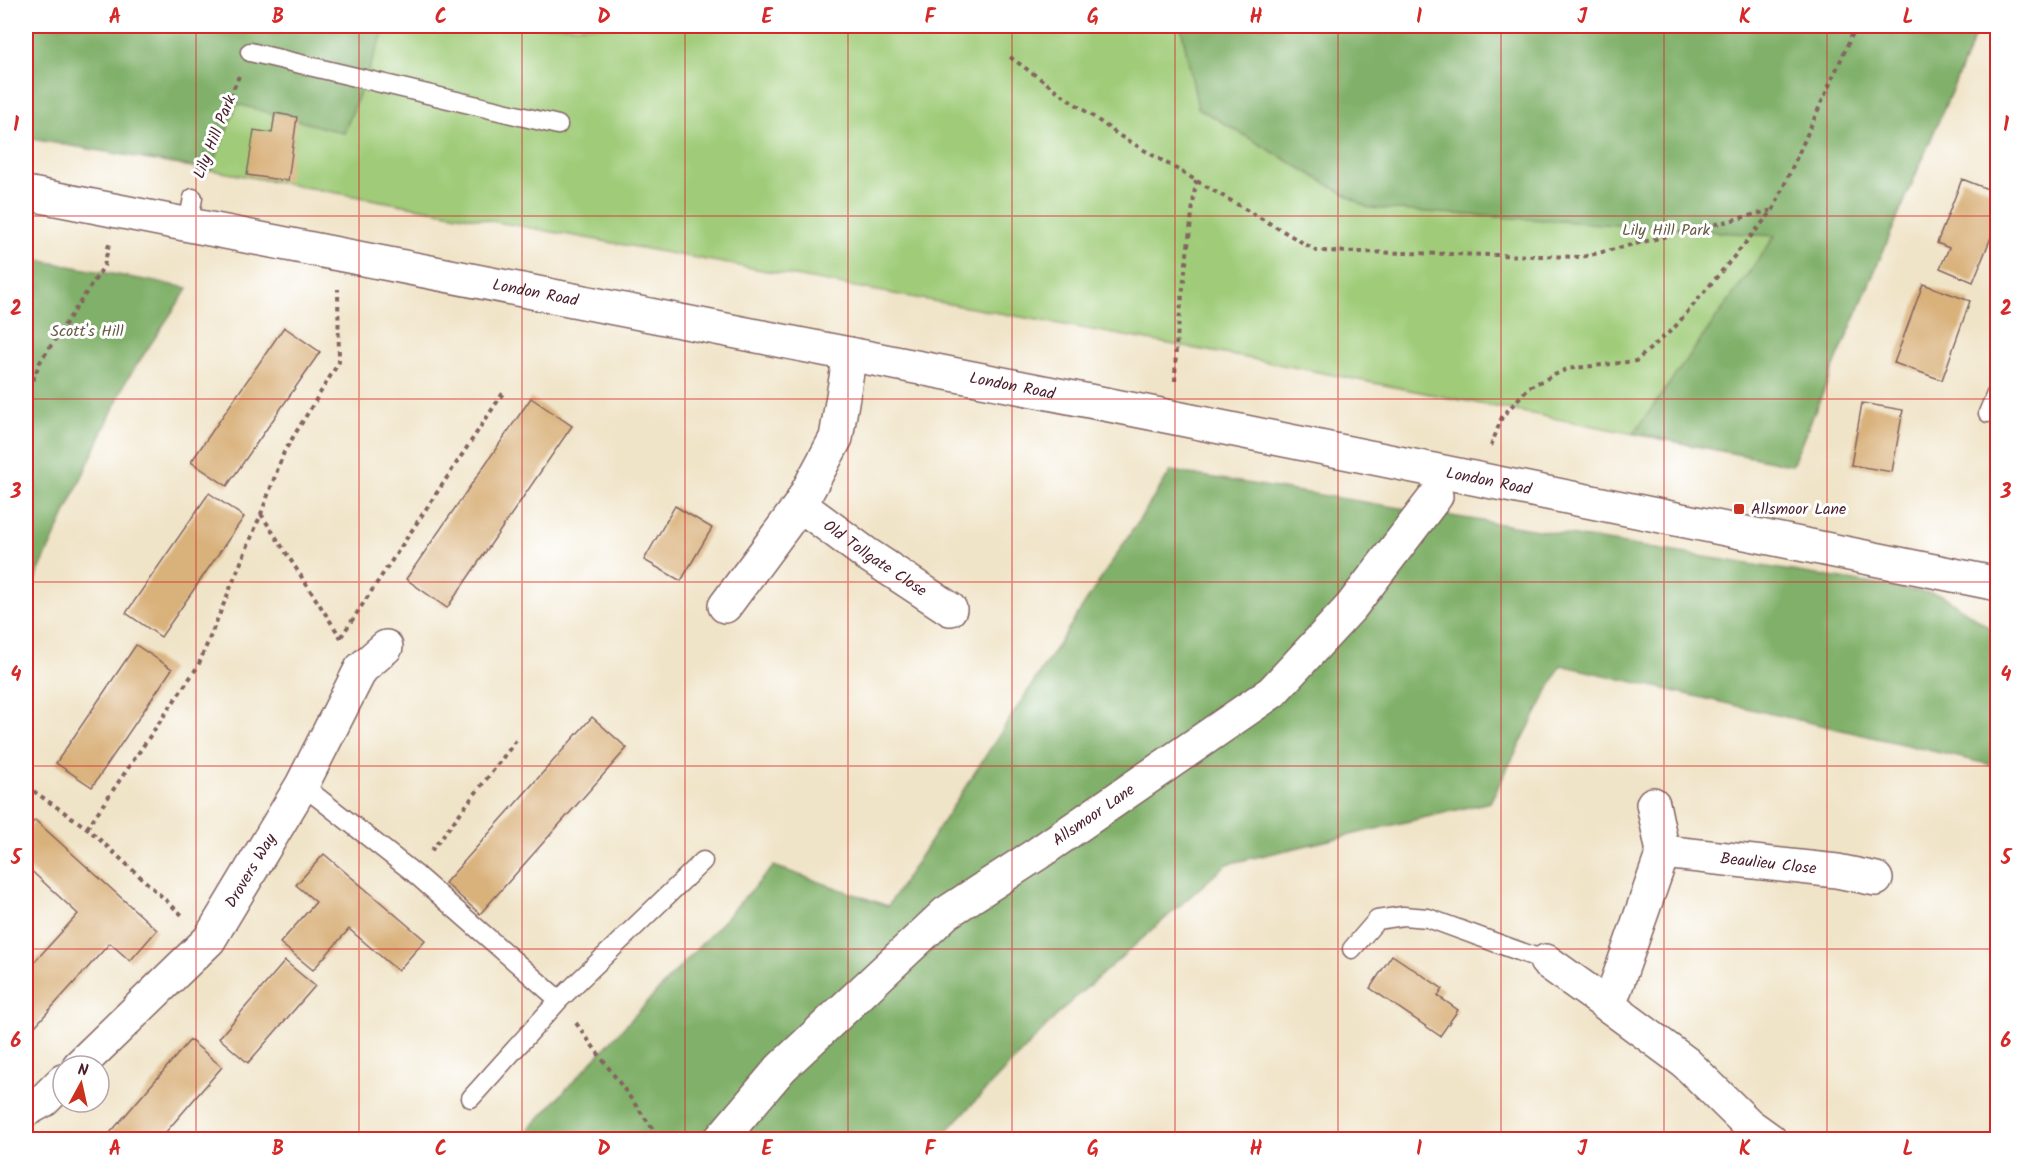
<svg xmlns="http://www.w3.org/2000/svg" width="2023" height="1165" font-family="Kalam,sans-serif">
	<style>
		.green { fill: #a0cc79; stroke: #757652; stroke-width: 1.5 }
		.forest { fill: #80b069; stroke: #65684a; stroke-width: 1.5 }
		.building { fill: #d9b17a }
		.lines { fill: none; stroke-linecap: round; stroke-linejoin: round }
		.lane-casing { stroke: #846462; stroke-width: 21 }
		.street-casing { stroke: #846462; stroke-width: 36 }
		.primary-casing { stroke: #846462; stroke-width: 36 }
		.path { stroke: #846462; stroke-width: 4; stroke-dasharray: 4.5 4.5; stroke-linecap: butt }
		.lane { stroke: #fff; stroke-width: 18 }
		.street { stroke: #fff; stroke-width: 33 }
		.primary { stroke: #fff; stroke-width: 33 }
		.grid { fill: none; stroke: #d62828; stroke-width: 1.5; stroke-opacity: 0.55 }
		.poi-dot { fill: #c8321e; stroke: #fff; stroke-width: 2 }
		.labels { text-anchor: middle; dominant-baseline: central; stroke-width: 6; stroke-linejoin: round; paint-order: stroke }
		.street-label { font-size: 16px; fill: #4a1f2b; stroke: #fff }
		.park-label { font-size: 16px; fill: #685c46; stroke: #fff }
		.poi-label { font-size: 16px; fill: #4a1f2b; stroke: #fff; text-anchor: start }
		.neatline { fill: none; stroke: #d62828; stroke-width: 2 }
		.grid-label { font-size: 20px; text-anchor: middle; font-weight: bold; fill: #d62828 }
	</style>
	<rect width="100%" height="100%" fill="#fff"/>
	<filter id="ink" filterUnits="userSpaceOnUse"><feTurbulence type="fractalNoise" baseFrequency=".0167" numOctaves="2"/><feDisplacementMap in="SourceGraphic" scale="12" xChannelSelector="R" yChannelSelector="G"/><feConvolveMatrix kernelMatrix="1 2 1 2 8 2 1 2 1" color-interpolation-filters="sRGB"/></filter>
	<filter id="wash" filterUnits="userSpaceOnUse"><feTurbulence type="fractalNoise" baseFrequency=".008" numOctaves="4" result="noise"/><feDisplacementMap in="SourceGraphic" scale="24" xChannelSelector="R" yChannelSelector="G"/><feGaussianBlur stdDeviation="1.35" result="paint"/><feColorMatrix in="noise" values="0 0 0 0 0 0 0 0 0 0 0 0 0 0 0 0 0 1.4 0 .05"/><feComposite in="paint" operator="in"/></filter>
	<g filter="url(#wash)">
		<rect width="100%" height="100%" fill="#f0e4c8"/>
		<path class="green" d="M165 26H1979L1792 465 1252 359 211 170 142 159Z"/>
		<path class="forest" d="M26 26H126L163 31 165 26H386L344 133 237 104 211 170 26 138Z
			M1181 26H1979L1792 465 1634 433 1775 236 1368 208 1198 108Z
			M26 258 188 288 126 381 26 599Z
			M1171 471 1942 595 1997 633V766L1561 665 1490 802 1227 864 1067 1005 939 1139 519 1140 774 866 888 906Z"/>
		<g id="blocks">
			<path class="building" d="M275 113 297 117 288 181 247 175 254 130 272 133Z
				M1962 179 1998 193V220L1973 282 1940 268 1949 248 1937 243Z
				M1923 284 1970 301 1942 380 1894 363Z
				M284 327 320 352 227 486 191 462Z
				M531 398 572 426 447 608 406 579Z
				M1862 403 1903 410 1892 472 1851 465Z
				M209 493 244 517 161 637 126 613Z
				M675 506 712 528 681 581 644 560Z
				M136 645 172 669 92 787 56 763Z
				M592 717 627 748 480 914 445 883Z
				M35 820 157 930 130 961 110 943 26 1036V971L78 914 26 866V830Z
				M324 854 425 940 398 971 349 929 313 970 280 943 316 902 296 885Z
				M1392 955 1443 989 1438 996 1458 1010 1440 1036 1370 988Z
				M285 961 315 986 248 1063 219 1038Z
				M190 1040 222 1067 159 1140H104Z"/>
		</g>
	</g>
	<g filter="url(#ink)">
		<use href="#blocks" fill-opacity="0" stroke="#846462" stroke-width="1.5"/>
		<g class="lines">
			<g class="lane-casing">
				<path id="lane" d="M250 52 558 125
					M188 224 193 198
					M1988 413 1998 389
					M302 785 414 873 559 1000
					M1352 949 1377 920 1403 916 1428 918 1546 961
					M471 1098 559 1000 703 861"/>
			</g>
			<g class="street-casing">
				<g id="street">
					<path id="s1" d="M800 505 865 553 950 609"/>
					<path d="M725 606 800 505 836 438 850 354"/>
					<path d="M1653 804 1663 852 1609 1006 1686 1063 1749 1125 1770 1140"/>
					<path id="s2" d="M1663 852 1837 871 1876 879"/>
					<path d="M1546 961 1609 1006"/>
					<path id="s3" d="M79 1066 209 940 302 785 361 669 386 647"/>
					<path d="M26 1110 44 1100 63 1081"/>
					<path id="s4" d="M720 1140 781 1068 946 913 1037 854 1272 692 1351 607 1436 496"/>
				</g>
			</g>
			<g class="primary-casing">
				<g id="primary">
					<path id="s5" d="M26 193 1171 417 1998 584"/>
				</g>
			</g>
			<path class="path" d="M1010 57 1120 136 1317 251 1582 257 1773 210
				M198 171 239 76
				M1175 381 1176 346 1196 180
				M26 397 40 362 104 266 109 244
				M1491 446 1502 417 1529 387 1567 369 1636 361 1674 328 1773 210 1856 26
				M261 514 341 638
				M341 637 503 393
				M26 786 87 828 182 915
				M87 828 198 666 261 514 284 452 339 362 338 289
				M431 851 518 738
				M576 1023 661 1140"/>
			<use href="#lane" class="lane"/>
			<use href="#street" class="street"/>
			<use href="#primary" class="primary"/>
		</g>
	</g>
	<path class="grid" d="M196 26V1140M359 26V1140M522 26V1140M685 26V1140M848 26V1140M1012 26V1140M1175 26V1140M1338 26V1140M1501 26V1140M1664 26V1140M1827 26V1140M26 216H1998M26 399H1998M26 582H1998M26 766H1998M26 949H1998"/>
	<rect class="poi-dot" x="1733" y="503" width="12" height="12" rx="3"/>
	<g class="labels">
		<g class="street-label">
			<text transform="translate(215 137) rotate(-68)">Lily Hill Park</text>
			<text stroke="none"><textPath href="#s5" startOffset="519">London Road</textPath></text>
			<text stroke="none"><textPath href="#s5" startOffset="1005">London Road</textPath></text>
			<text stroke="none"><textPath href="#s5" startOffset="1491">London Road</textPath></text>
			<text stroke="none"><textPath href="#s1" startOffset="92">Old Tollgate Close</textPath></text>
			<text stroke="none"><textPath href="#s4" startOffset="498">Allsmoor Lane</textPath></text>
			<text stroke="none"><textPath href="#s2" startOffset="106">Beaulieu Close</textPath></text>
			<text stroke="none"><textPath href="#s3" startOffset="262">Drovers Way</textPath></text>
		</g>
		<g class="park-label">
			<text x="1666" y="230">Lily Hill Park</text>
			<text x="87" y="331">Scott's Hill</text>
		</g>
		<g class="poi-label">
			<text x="1751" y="509">Allsmoor Lane</text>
		</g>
	</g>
	<rect width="2023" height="1165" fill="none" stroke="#fff" stroke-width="66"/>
	<g transform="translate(81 1084) rotate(8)"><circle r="28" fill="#ffffff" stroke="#b7a5aa" stroke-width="1.5"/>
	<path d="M0-4.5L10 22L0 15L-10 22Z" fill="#c8321e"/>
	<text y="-9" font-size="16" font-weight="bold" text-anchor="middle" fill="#4a1f2b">N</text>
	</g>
	<rect x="33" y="33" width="1957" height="1099" class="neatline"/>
	<g class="grid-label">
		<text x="115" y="23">A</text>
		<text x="278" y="23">B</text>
		<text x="441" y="23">C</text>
		<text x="604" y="23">D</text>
		<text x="767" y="23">E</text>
		<text x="930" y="23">F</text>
		<text x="1093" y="23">G</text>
		<text x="1256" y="23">H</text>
		<text x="1419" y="23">I</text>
		<text x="1582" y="23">J</text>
		<text x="1745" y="23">K</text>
		<text x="1908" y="23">L</text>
		<text x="16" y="131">1</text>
		<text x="2006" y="131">1</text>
		<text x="16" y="315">2</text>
		<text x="2006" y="315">2</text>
		<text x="16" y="498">3</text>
		<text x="2006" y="498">3</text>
		<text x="16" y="681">4</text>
		<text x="2006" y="681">4</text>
		<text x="16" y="864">5</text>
		<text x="2006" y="864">5</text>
		<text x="16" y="1047">6</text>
		<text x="2006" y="1047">6</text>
		<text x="115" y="1155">A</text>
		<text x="278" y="1155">B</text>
		<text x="441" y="1155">C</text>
		<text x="604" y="1155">D</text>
		<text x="767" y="1155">E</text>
		<text x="930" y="1155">F</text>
		<text x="1093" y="1155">G</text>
		<text x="1256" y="1155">H</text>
		<text x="1419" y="1155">I</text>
		<text x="1582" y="1155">J</text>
		<text x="1745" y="1155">K</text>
		<text x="1908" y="1155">L</text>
	</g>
</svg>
